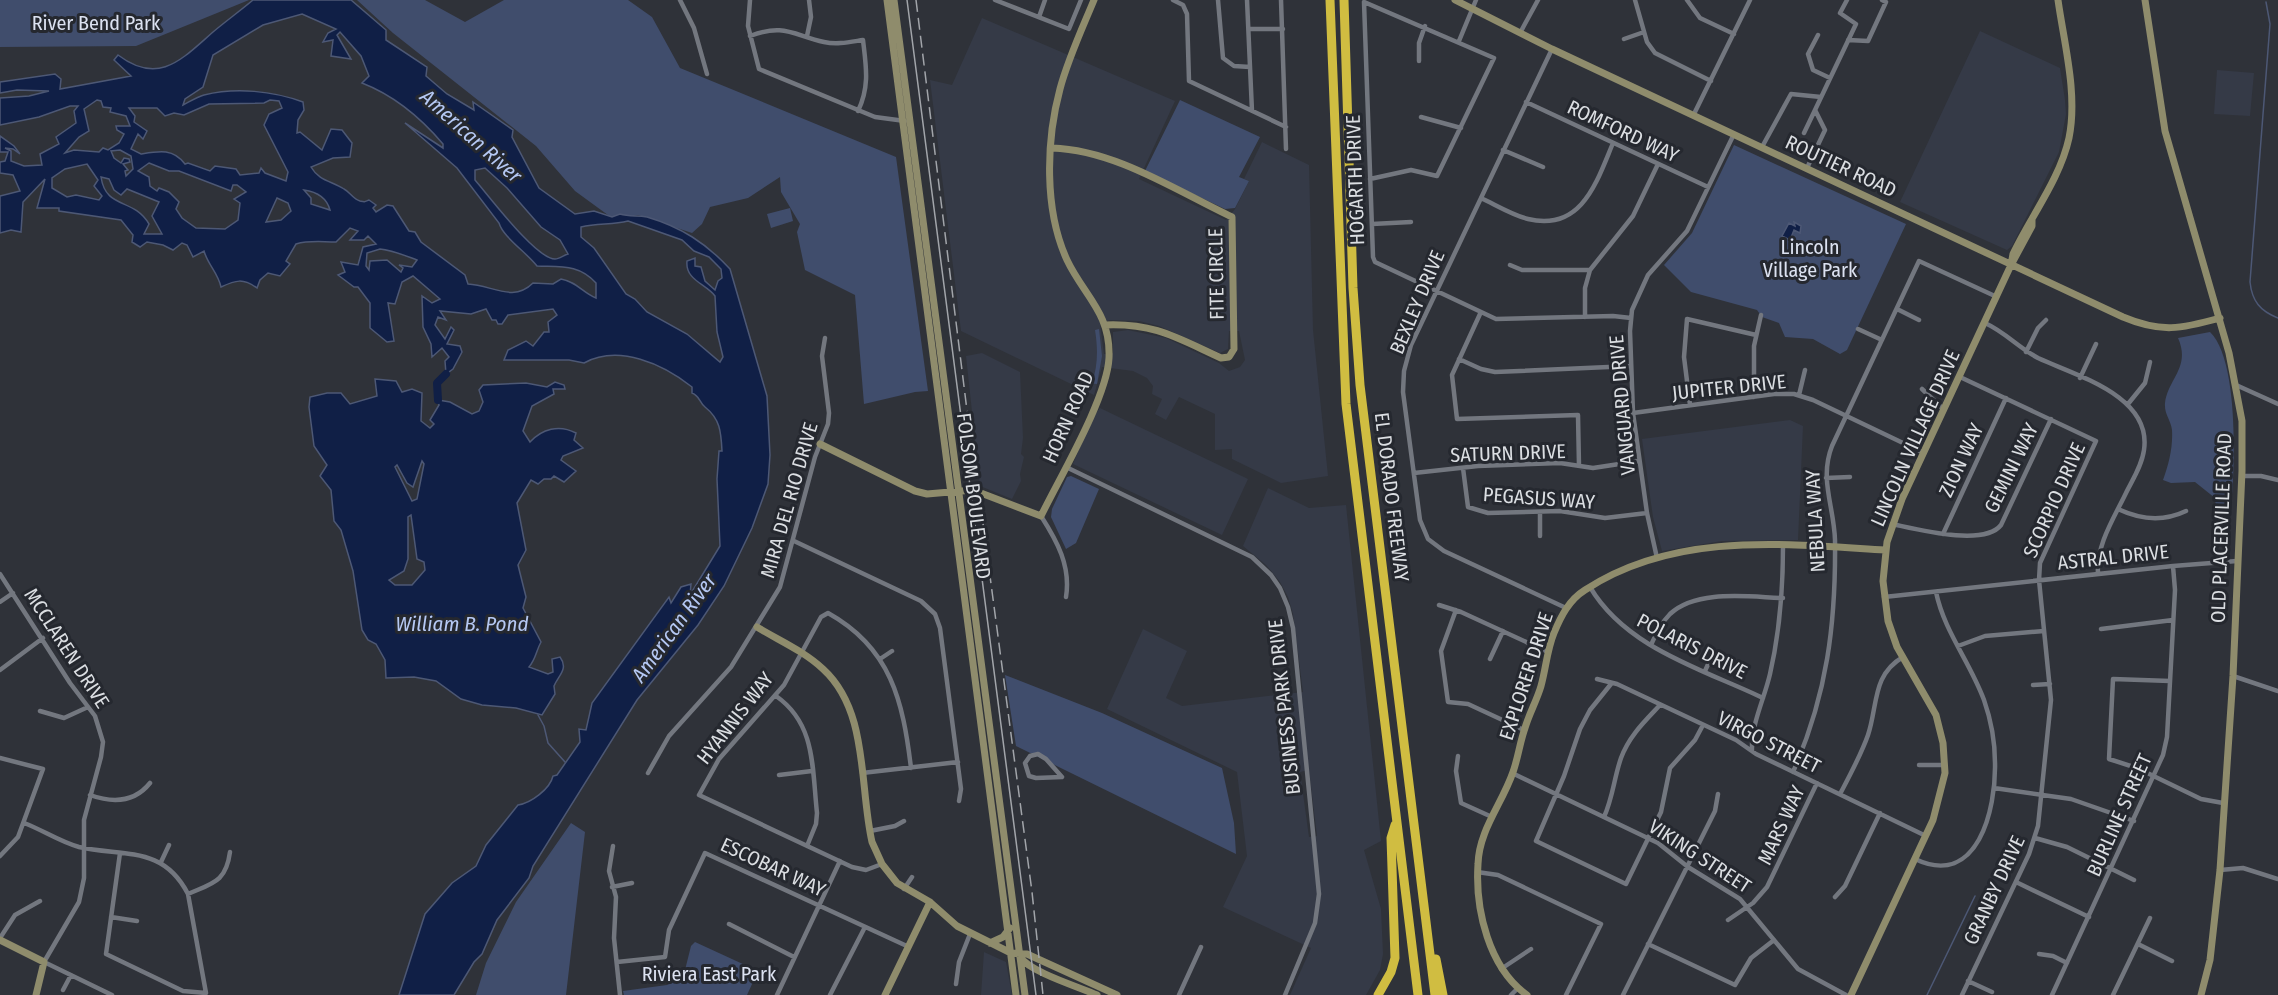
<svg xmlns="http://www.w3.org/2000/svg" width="2278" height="995" font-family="'Fira Sans Condensed',sans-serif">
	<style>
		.built { fill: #353a47; fill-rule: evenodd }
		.green { fill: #404d6c }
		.water { fill: #101f46; stroke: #4d5875; stroke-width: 1.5; fill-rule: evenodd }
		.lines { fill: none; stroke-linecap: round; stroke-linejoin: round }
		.stream { stroke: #4d5875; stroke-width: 1.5 }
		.river { stroke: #101f46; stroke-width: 8 }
		.street { stroke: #73777f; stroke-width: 4.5 }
		.secondary { stroke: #8f8c6c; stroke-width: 7 }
		.highway { stroke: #d0bd41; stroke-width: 9 }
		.tram { stroke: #a2a5aa; stroke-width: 1.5 }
		.rail { stroke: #a2a5aa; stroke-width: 1.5; stroke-dasharray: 12 6; stroke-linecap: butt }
		.labels { text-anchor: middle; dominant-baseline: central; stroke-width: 6; stroke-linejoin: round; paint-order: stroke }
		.park-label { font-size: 20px; fill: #dce2f1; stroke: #25282f }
		.street-label { font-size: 20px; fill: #dbdee2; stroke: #25282f }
		.water-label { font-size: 21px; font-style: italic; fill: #b5c8f3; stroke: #25282f }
	</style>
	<rect width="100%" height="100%" fill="#2f3239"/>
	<path class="built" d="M982 18 1175 101 1139 179 1226 220 1235 209 1249 181 1244 179 1262 142 1309 165 1313 330 1328 476 1281 483 1232 459V449L1215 450V414L1179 397 1166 420 1155 414 1162 399 1152 394 1153 386 1147 378 1133 371 1102 367 1094 395 961 331 930 80 952 85ZM1110 320 1139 321 1159 326 1220 353 1228 349 1229 331H1239L1245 360 1240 367 1229 371 1219 363 1166 338 1128 330 1113 332V353L1104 354 1100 324Z
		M1980 31 2060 68 2065 100 2066 114 2059 152 2012 246 2007 250 1900 202Z
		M2217 70 2254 73 2250 116 2214 114Z
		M982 353 1020 372 1023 438 1021 454 1024 457 1020 474 1021 481 1012 499 980 486 966 356Z
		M1100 408 1248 479 1222 535 1073 464 1092 418Z
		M1790 420 1803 426 1798 540 1722 541 1662 551 1653 517 1642 439Z
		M1268 488 1309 508 1346 505 1381 841 1364 850 1381 909 1383 954 1380 970 1366 995H1290L1311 948 1223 907 1247 856 1237 772 1107 709 1143 629 1187 651 1166 698 1182 706 1303 692 1293 614 1288 597 1280 582 1266 565 1243 546ZM1309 770 1317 836 1309 837 1300 772Z
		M984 952 1006 962 1012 995H981Z"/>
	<path class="green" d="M0 0H249L136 46 0 47Z
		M357 0H425L465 22 504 0H628L652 17 680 68 896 157 928 391 915 392 864 404 855 295 805 270 797 232 800 224 781 192 780 177 748 198 710 207 702 224 692 233 638 215 629 217 620 214 612 218 575 191 536 146 393 33Z
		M1180 100 1260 137 1239 177 1249 181 1235 208 1225 209 1145 171Z
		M1734 145 1906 224 1847 350 1840 354 1813 339 1785 337 1779 323 1762 317 1757 310 1691 292 1664 265 1692 233Z
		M790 208 793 221 771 228 767 214Z
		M1099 329 1102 356 1097 384 1088 383H1092C1098 365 1098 349 1095 330Z
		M2210 332C2239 360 2235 467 2231 507L2216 509 2215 498 2195 482 2171 483 2163 480C2169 464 2173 447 2172 430 2171 420 2164 414 2165 403 2168 379 2191 367 2178 338Z
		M1071 476 1099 489 1076 543 1066 549 1051 517 1052 509 1067 477Z
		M1005 675 1102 713 1222 768 1234 823 1236 854 1016 746Z
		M571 823 585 832 566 995H476L486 963 516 902Z
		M695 942 758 971 747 995H624L623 991 667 985 683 978 691 946Z"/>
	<path class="water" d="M253 0H351L386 30V40L427 67 426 76 447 94 474 110 473 102 513 130 512 137 539 188 575 214 594 211 612 217 620 214C630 217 637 215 647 217 681 227 706 243 730 269L767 396 770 455 768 484 752 528 724 586 698 625 637 700 533 866 529 878 497 920 482 954 474 962 454 995H399L425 914 452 883 476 866 486 845 518 805C531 803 550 789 553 776L557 775 580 742 579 729 586 730 592 703 669 597 671 603 681 587 691 584 690 595 720 546 717 479 719 451H722C721 431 720 419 705 407 699 402 700 396 692 393V387C663 364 619 344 584 363L569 360H504L508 350 526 341 533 346 544 332H549L548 322 557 315 553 309 508 315 502 324H498L496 320H492L486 309 471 314 440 311 446 320 438 317 435 325 445 339 451 327 454 330 447 344 460 346 462 352 453 369 446 374 445 361 449 357 442 348 432 357 431 344 423 327 422 296 432 303 440 299 413 276 402 282 395 304 388 303 394 341 387 342 370 328V303L358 287H354L338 275 345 272 341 262 358 265 363 247 376 244 368 236 364 240H350L358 231 350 228 336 242C321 242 310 240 296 244L286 261 290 264 280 276 268 273 260 280 257 288C243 278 236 280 221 287 218 273 208 265 204 251L193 257 187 245 182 243 173 250 163 245 147 242 140 247 132 242 133 235 121 220 59 211V208H37L45 179 23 202 21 232 11 230 0 233V196L20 191 13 175 0 173V162L5 161 8 152H0V136L14 146 20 154 13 149 5 148 11 151V161L24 166 42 165 40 154 59 144 56 137 76 123 74 111 78 106H70L39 117 0 125V98L29 96 49 91 17 90 0 93V82L55 74 61 79 60 89 131 76 114 60 118 55C159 86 182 59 213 32 226 21 240 11 253 0ZM302 14 336 29 328 33 323 42 333 40 331 56 351 59 337 35 340 32 361 56 369 76 362 83C393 95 421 118 443 144V148L405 123 457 168 499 223C503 237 526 252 537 266 561 267 579 264 596 283V298C582 292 577 282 561 279L553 284 533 283C513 303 492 285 468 284L465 275 421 242 415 232 409 231 393 206 387 205 376 212 373 208 376 205 369 200C364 202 365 202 360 201 353 199 350 192 344 189 332 181 319 181 311 167L333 158 350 157 352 143 342 130 331 129 322 150 300 132 297 133 298 120 304 110 303 102C273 91 236 87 204 95 197 97 189 102 183 105L185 99 203 87 213 55 263 25ZM97 100 101 101 103 107 111 108 110 112 126 116 130 126H116L117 130 124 134 119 143 108 150 103 148 99 152 74 150 65 153 79 137 89 131 84 109ZM270 100 279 101 282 108 269 114 264 125 288 172 286 181 265 173 261 168 259 173 240 175 236 169 215 166 210 171 188 163 185 164C173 148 159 151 141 154L131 149 138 134 143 139 147 131 134 122 135 116 129 108H157L165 116 174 113 184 115 209 104 264 103ZM120 150 131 156 133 169 126 176 125 171 128 170 123 164 130 162 129 159 124 158 121 163 114 158 111 151ZM149 163 169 171H179L231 191 233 185H237L246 192 234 199 240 203 238 220 225 229 196 228 182 218 176 209 179 202 169 192 159 188 157 191 150 186 149 177 138 171ZM87 164 98 180 94 186 102 196 99 200 76 195 67 197 52 188V178L65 169ZM485 168 507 188 541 227 560 240 568 254C564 255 559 259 555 259 536 259 489 196 475 180V170ZM101 177 109 179 114 190 121 195 127 189 159 202 152 216 162 234H144L149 224C133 197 106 210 101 177ZM304 190C318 192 327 199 330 210L311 204V198ZM277 198 288 203 291 211 281 220 266 222ZM628 221 682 240 694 251 709 257 721 269 722 278 718 281 715 290 705 281 701 267 695 266V258L687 261C685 280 706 284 715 296L717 332 723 357 720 362 687 334 647 312 635 299 626 294 594 248 581 237V227C598 223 612 225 628 221ZM380 249C392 250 406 256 417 260L412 267 399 265 403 268 401 272 387 260 370 261 369 270 366 266 367 253Z
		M1794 222 1801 226 1800 233 1794 230 1790 240 1782 236 1789 223 1795 226Z
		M375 379 396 381 402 392 412 389 422 393 421 421 430 428 434 424 430 420 439 405 438 400 450 402 472 414 479 411 483 402 479 390 483 385 526 383 547 387 555 382 564 385 565 389H553L554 394 532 406 523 431 530 442C542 429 559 424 576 433L574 440 583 448 563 456 561 460 576 471 564 482 554 476 551 479H544L538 484 531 480 517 503 526 550 518 565 526 597 523 608 541 642C536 651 536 659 529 667L548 674 553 672 552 659 560 657C569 669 558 676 554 686L555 694 542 715 516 708 482 705 461 699 436 681 414 677 386 678 385 660 376 644 368 640 362 630 353 571 341 530 334 521 331 490 320 476 327 465 314 446 309 407 310 397 327 393H341L350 404 377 396ZM422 461 424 464 417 499 412 501 395 467 397 465 407 483 413 487ZM411 515 417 559 424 562 425 570 412 585H395L389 580 404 571 408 559V517Z"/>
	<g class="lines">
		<path class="stream" d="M2266 2 2270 24 2250 282C2252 301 2260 311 2278 318
			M538 715 544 726 548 743 565 762
			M1927 995 1975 896"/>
		<path class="river" d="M438 400 437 383 446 374"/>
		<path class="street" d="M680 0 694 28 707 74
			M750 0 748 26 759 69 875 117 905 121
			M995 0 1069 29 1081 0
			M1173 0 1183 5 1187 14 1189 81 1286 127
			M1218 0 1223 58 1234 66 1250 67
			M1247 0 1252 111
			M1281 0 1286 149
			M1635 0 1647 42 1655 53 1711 81
			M1687 0 1700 18 1734 34
			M1039 17 1045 0
			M1249 29H1283
			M1520 33 1538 0
			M1818 35 1808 54 1813 70 1830 78
			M750 36C784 23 793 35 824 42 837 45 850 42 863 40 866 66 870 86 858 111
			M807 36 811 17 809 0
			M1624 39 1644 32
			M1848 40 1868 41 1886 2 1882 0
			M1459 41 1476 0
			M1552 49 1411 345 1404 371 1403 392 1420 520 1428 539 1444 551 1566 608
			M1419 61V43L1425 26
			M1526 102 1708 187
			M1694 114 1750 0
			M1421 117 1461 128
			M1804 133 1815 110
			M1762 147 1791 94 1821 97
			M1503 150 1543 167
			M1807 168 1825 130 1815 110 1856 24 1840 13 1847 0
			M1370 179 1411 170 1437 176 1494 58 1364 2 1373 257 1375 262 1496 319 1613 316 1631 318
			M1481 198C1496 205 1512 215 1528 219 1582 232 1597 181 1613 143
			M1372 224 1411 222
			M1510 265 1522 270H1590
			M1897 309 1919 320
			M1480 314 1452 375 1457 419 1578 415 1579 466
			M1585 317V288L1590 270 1633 216 1658 164
			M1985 323C2005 332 2019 348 2038 358 2077 376 2152 396 2144 450 2142 465 2133 479 2126 493 2114 518 2096 545 2098 574
			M1858 329 1882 340
			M2026 352 2038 328 2046 320
			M1459 359 1481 369 1495 372 1631 366
			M1960 377 2096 441 2040 563 2039 580 2051 700 2038 826 2029 854 1962 995
			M2080 378 2096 344
			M2236 385 2278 404
			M1922 389 1944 410
			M1799 395 1805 370
			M1754 397V346L1761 315
			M2128 404 2145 383 2150 362
			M1690 405 1684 357 1687 319 1756 335
			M1633 413 1774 394H1794L1813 400 1924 453
			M1066 467 1252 557 1271 575 1280 588 1288 607 1293 628 1319 894 1315 923 1285 995
			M1463 468 1468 507 1488 513 1560 511 1605 518 1647 513
			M1414 473 1478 466 1560 463 1593 468 1639 461
			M2242 476H2261L2278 480
			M1826 478 1850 477
			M2118 509C2141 520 2163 522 2186 511
			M1540 512V536
			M1041 516C1057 541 1071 566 1066 597
			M1892 524C1916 529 1984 547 2001 525L2051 419
			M1943 534 2006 398
			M794 541 921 601 935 614 940 628 961 789 959 801
			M1657 558 1647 513 1633 413 1630 331 1632 310 1648 275 1687 231 1734 134
			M0 574 70 683 95 716 103 742 101 757 84 820V878L79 902 44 962 112 995
			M1590 587C1626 648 1702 669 1763 698
			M1884 597 2173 566 2237 561
			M0 602 13 593
			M1439 605 1461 612 1548 652
			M1456 610 1441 651 1448 702 1468 704 1524 730
			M2101 629 2173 620
			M1651 645C1656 634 1661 623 1670 614 1697 589 1749 597 1783 598
			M1958 646 1985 636 2044 631
			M880 659 892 651
			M1490 659 1503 631
			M0 670 43 638
			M1705 671 1714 651
			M2233 676 2278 691
			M1597 679 1617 684 1736 740 1756 754 1926 836
			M2170 681 2113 679 2109 759 2137 768 2201 799 2223 803
			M1611 684 1590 710 1580 729 1564 776 1536 841 1626 884 1661 812 1670 768 1695 740 1703 725
			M2033 685 2050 684
			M776 696C816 724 812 768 817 813L816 824 807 846
			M40 711 64 718 88 707
			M1752 751C1751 724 1764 700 1770 674 1780 631 1783 589 1783 545
			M1038 754 1046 759 1062 777 1036 778 1029 776 1025 763 1030 756Z
			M1458 756 1456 771 1461 803 1492 817
			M0 758 43 769 18 837 0 856
			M1919 765H1945
			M1793 772C1827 695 1836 624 1835 540 1834 506 1819 479 1832 446L1919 261 1997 297
			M648 773 669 736 731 667 780 587 815 457 828 424 829 413 822 356 825 338
			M862 773 958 762
			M1512 773 1658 843 1688 867 1740 899 1798 969 1846 995
			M779 775 812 771
			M1994 788 2071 799 2134 821
			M1840 794C1850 775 1861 755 1868 735 1878 705 1872 675 1903 657
			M90 795C112 803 134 803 150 783
			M1604 817C1613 797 1614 778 1621 758 1629 736 1645 721 1660 705
			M24 823C43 830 60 842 79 847 123 857 163 845 188 894L206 993 183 991 106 954 120 853
			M870 831 895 826 904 821
			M2035 838 2067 847 2134 880
			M613 846 609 871 616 897 614 938 620 995
			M1915 859C1978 889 1996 809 1995 763 1995 741 1991 720 1984 700 1970 662 1944 631 1936 592
			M161 862 169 845
			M882 864 866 870 852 867 699 795 719 759 784 685 821 617 828 613C891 648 903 701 911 768
			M2220 870 2243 868 2278 879
			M1477 872 1498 875 1601 924 1566 995
			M2016 882 2089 917
			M612 887 632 883
			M904 889 912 877
			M188 894C213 883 226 882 230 852
			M1835 897 1845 886 1880 813
			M111 917 137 921
			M1728 920 1753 903 1767 887 1817 783
			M729 924 794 957
			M0 938 15 915 40 901
			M1648 944 1735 985 1751 958 1774 940
			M2138 944 2172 961
			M2039 954 2053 956 2067 963
			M617 962 665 957 669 930 705 853 909 947
			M1501 969 1531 949
			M1968 981 1992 992
			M956 984 959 962 970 934
			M63 990 71 975
			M777 995 840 861
			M830 995 865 927
			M1179 995 1201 947
			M1511 995 1518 988
			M1623 995 1715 811 1718 794
			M2052 995 2163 755 2167 737 2175 590 2173 566
			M2113 995 2150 918"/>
		<path class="secondary" d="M887 0 1016 995
			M894 0 1025 995
			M1455 0 1552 49 2123 317C2161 333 2181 329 2220 318
			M2145 0 2165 131 2229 353 2242 421V471L2233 676 2220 870 2210 960 2201 995
			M1052 148C1115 150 1175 190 1232 217L1234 349 1229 357 1221 358C1177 338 1155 323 1105 325
			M2011 265 2013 254C2031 216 2060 179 2069 138 2078 94 2064 43 2058 0
			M820 444 915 491 927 494 973 490 1041 516C1060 477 1107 398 1109 358 1111 313 1084 296 1067 260 1044 210 1046 141 1060 89 1068 59 1082 29 1094 0
			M757 627C778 640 804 651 823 669 869 711 859 785 872 842L882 864 897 883 930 902 957 926 1011 953 1027 954 1117 995
			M0 940 44 962 36 995
			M990 943 1003 937 1010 928
			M1020 957C1030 972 1079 987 1097 995
			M885 995 930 902
			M1527 995C1489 968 1475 910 1478 864 1479 830 1502 804 1513 772 1518 758 1520 742 1525 728 1529 714 1537 700 1541 686 1546 668 1547 650 1554 633 1561 616 1569 600 1585 590 1675 531 1785 544 1885 550
			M1851 995 1933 820 1945 773 1943 743 1936 715 1897 647 1888 621 1883 581 1887 542 1902 499 2011 265 2032 226V219"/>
		<path class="highway" d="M1330 0 1346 404 1418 995
			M1344 0 1353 288 1360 385 1435 995
			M1436 959 1443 995
			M1378 995 1391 972 1395 958 1391 838 1395 825"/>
		<path class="tram" d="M907 0 1036 995"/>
		<path class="rail" d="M916 0 977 491 982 516 1032 892 1043 995"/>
	</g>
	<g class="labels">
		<g class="park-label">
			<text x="96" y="23">River Bend Park</text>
			<text x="1810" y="247">Lincoln<tspan x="1810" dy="23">Village Park</tspan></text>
			<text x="709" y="974">Riviera East Park</text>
		</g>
		<g class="street-label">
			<text transform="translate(1623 131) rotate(25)">ROMFORD WAY</text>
			<text transform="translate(1841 166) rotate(25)">ROUTIER ROAD</text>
			<text transform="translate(1355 180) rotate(-92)">HOGARTH DRIVE</text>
			<text transform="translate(1216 274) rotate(-91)">FITE CIRCLE</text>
			<text transform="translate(1417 302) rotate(-67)">BEXLEY DRIVE</text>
			<text transform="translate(1729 387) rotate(-6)">JUPITER DRIVE</text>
			<text transform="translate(1622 405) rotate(-95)">VANGUARD DRIVE</text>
			<text transform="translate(1068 417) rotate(-66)">HORN ROAD</text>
			<text transform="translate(1915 438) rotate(-66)">LINCOLN VILLAGE DRIVE</text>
			<text transform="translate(1508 453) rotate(-2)">SATURN DRIVE</text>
			<text transform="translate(1961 460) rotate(-65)">ZION WAY</text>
			<text transform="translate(2011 468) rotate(-64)">GEMINI WAY</text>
			<text transform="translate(974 496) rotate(83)">FOLSOM BOULEVARD</text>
			<text transform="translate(1392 497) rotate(83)">EL DORADO FREEWAY</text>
			<text transform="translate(1539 498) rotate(4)">PEGASUS WAY</text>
			<text transform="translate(789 500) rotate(-74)">MIRA DEL RIO DRIVE</text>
			<text transform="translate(2054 500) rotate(-66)">SCORPIO DRIVE</text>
			<text transform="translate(1815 521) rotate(-93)">NEBULA WAY</text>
			<text transform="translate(2221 528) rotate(-88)">OLD PLACERVILLE ROAD</text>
			<text transform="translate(2113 557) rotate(-6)">ASTRAL DRIVE</text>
			<text transform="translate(1692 646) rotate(27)">POLARIS DRIVE</text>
			<text transform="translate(67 648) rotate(57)">MCCLAREN DRIVE</text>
			<text transform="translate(1526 676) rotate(-72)">EXPLORER DRIVE</text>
			<text transform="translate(1284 707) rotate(-96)">BUSINESS PARK DRIVE</text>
			<text transform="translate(735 718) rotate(-52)">HYANNIS WAY</text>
			<text transform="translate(1769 742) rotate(27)">VIRGO STREET</text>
			<text transform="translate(2119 815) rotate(-66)">BURLINE STREET</text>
			<text transform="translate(1781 825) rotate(-65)">MARS WAY</text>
			<text transform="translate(1700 856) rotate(33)">VIKING STREET</text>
			<text transform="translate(773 867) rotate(25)">ESCOBAR WAY</text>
			<text transform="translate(1994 890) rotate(-65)">GRANBY DRIVE</text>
		</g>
		<g class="water-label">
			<text transform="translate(471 136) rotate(42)">American River</text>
			<text x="462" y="624">William B. Pond</text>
			<text transform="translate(674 628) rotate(-54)">American River</text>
		</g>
	</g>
</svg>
